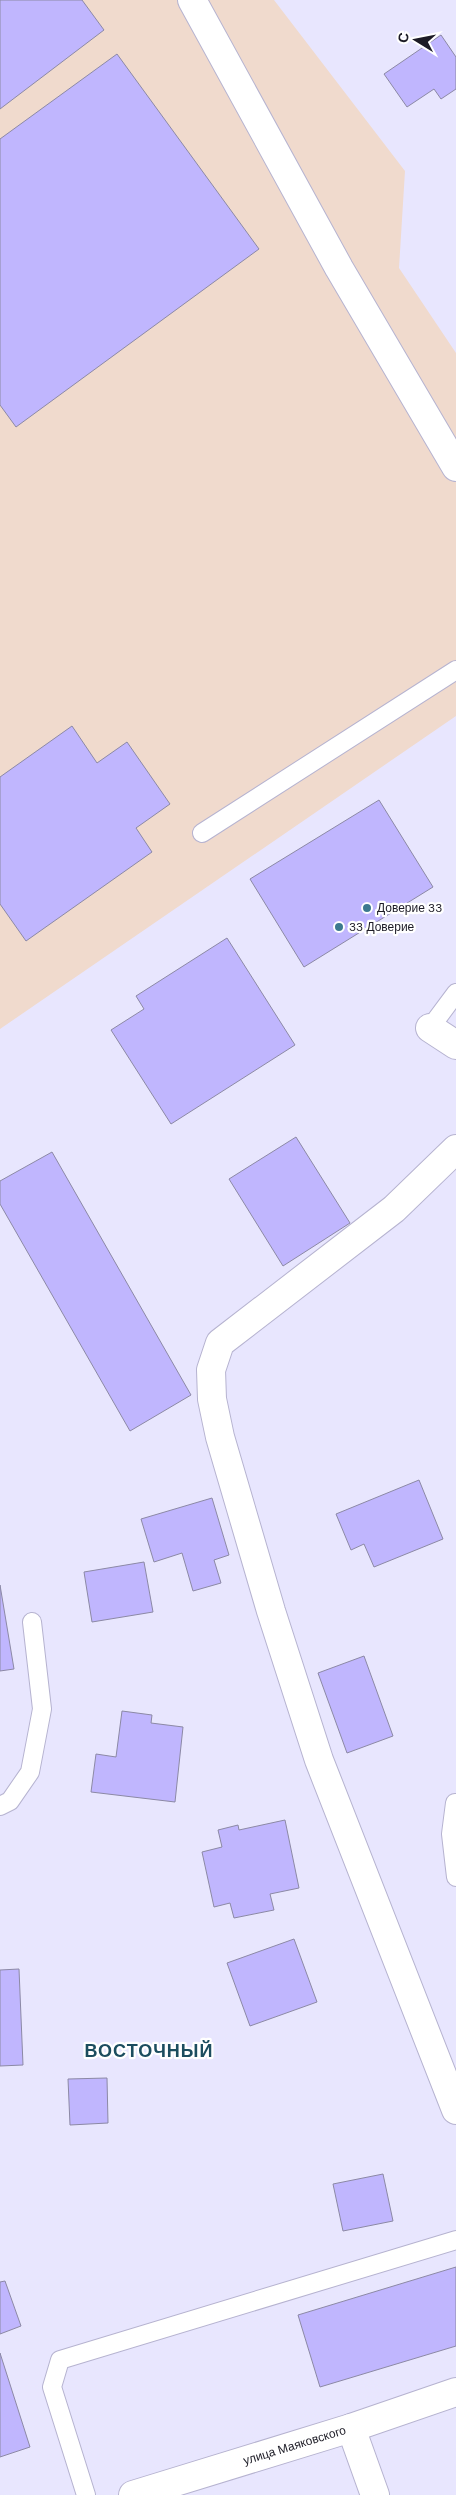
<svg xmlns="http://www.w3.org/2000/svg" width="456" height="2495" font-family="'DM Sans',sans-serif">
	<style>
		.industrial { fill: #f0dacd }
		.building { fill: #c0b6fe; stroke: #8c89a5 }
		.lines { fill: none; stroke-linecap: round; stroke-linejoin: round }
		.lane-casing { stroke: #b6b3d0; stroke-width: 20 }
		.street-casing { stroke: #b6b3d0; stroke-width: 30 }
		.lane { stroke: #fff; stroke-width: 18 }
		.street { stroke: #fff; stroke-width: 28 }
		.poi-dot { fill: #3c798f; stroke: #fff; stroke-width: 2 }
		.labels { text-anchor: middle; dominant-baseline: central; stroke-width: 4.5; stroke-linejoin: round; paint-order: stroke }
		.poi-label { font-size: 12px; fill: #1c1b25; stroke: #fff; text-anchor: start }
		.street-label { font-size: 12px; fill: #1c1b25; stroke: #fff }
		.district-label { font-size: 18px; font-weight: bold; letter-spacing: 1px; fill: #1c4d5f; stroke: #fff }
	</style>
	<rect width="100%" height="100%" fill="#e8e6fe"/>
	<path class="industrial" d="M0 0H274L405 171 399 268 456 353V716L0 1029Z"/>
	<path class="building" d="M0 0H82L104 30 0 109Z
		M441 35 456 57V89L441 99 434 89 407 107 384 74Z
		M117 54 259 249 16 427 0 405V139Z
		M72 726 97 763 127 742 170 804 136 828 152 852 26 941 0 904V777Z
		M379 800 433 887 304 967 250 879Z
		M227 938 295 1045 171 1124 111 1030 144 1009 136 996Z
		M296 1137 350 1223 283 1266 229 1179Z
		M52 1152 191 1395 130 1431 0 1204V1181Z
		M419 1480 443 1539 374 1567 364 1544 351 1550 336 1514Z
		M212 1498 229 1555 214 1560 221 1583 193 1591 182 1553 154 1562 141 1519Z
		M144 1562 153 1612 92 1622 84 1572Z
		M0 1585 14 1669 0 1671Z
		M364 1656 393 1736 347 1753 318 1673Z
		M122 1711 152 1715 151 1723 183 1727 175 1802 91 1792 96 1754 116 1757Z
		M285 1820 299 1888 270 1894 274 1910 234 1918 230 1903 214 1907 202 1852 222 1847 218 1830 238 1825 239 1830Z
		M294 1939 317 2002 250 2026 227 1963Z
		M19 1969 23 2065 0 2066V1970Z
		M107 2078 108 2123 70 2125 68 2079Z
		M383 2174 393 2221 343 2231 333 2184Z
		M456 2267V2346L320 2387 298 2315Z
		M5 2281 21 2326 0 2334V2282Z
		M0 2353 30 2447 0 2457Z"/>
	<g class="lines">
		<g class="lane-casing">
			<path id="lane" d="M202 833 456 670
				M430 1028 456 993
				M455 1803 451 1834 456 1877
				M0 1806 10 1801 30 1772 42 1709 32 1622
				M86 2495 52 2387 60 2360 456 2240"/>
		</g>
		<g class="street-casing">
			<g id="street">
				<path d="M192 0 339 268 456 467"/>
				<path d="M430 1028 456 1045"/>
				<path d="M456 1149 394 1209 220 1343 211 1370 212 1399 220 1437 271 1611 319 1760 456 2110"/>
				<path d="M351 2428 375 2495"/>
				<path id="s1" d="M133 2495 351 2428 456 2392"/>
			</g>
		</g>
		<use href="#lane" class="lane"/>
		<use href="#street" class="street"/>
	</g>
	<g class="poi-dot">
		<circle cx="367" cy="908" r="5"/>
		<circle cx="339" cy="927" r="5"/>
	</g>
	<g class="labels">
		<g class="poi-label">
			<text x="377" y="908">Доверие 33</text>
			<text x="349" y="927">33 Доверие</text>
		</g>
		<g class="street-label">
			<text stroke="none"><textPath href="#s1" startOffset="169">улица Маяковского</textPath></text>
		</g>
		<g class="district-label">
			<text x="149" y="2051">ВОСТОЧНЫЙ</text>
		</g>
	</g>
	<g transform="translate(416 40) rotate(280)" stroke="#ffffff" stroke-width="4" paint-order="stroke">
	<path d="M0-4L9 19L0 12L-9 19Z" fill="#1c1b25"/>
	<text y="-8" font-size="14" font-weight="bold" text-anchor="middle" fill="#1c1b25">С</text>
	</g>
</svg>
